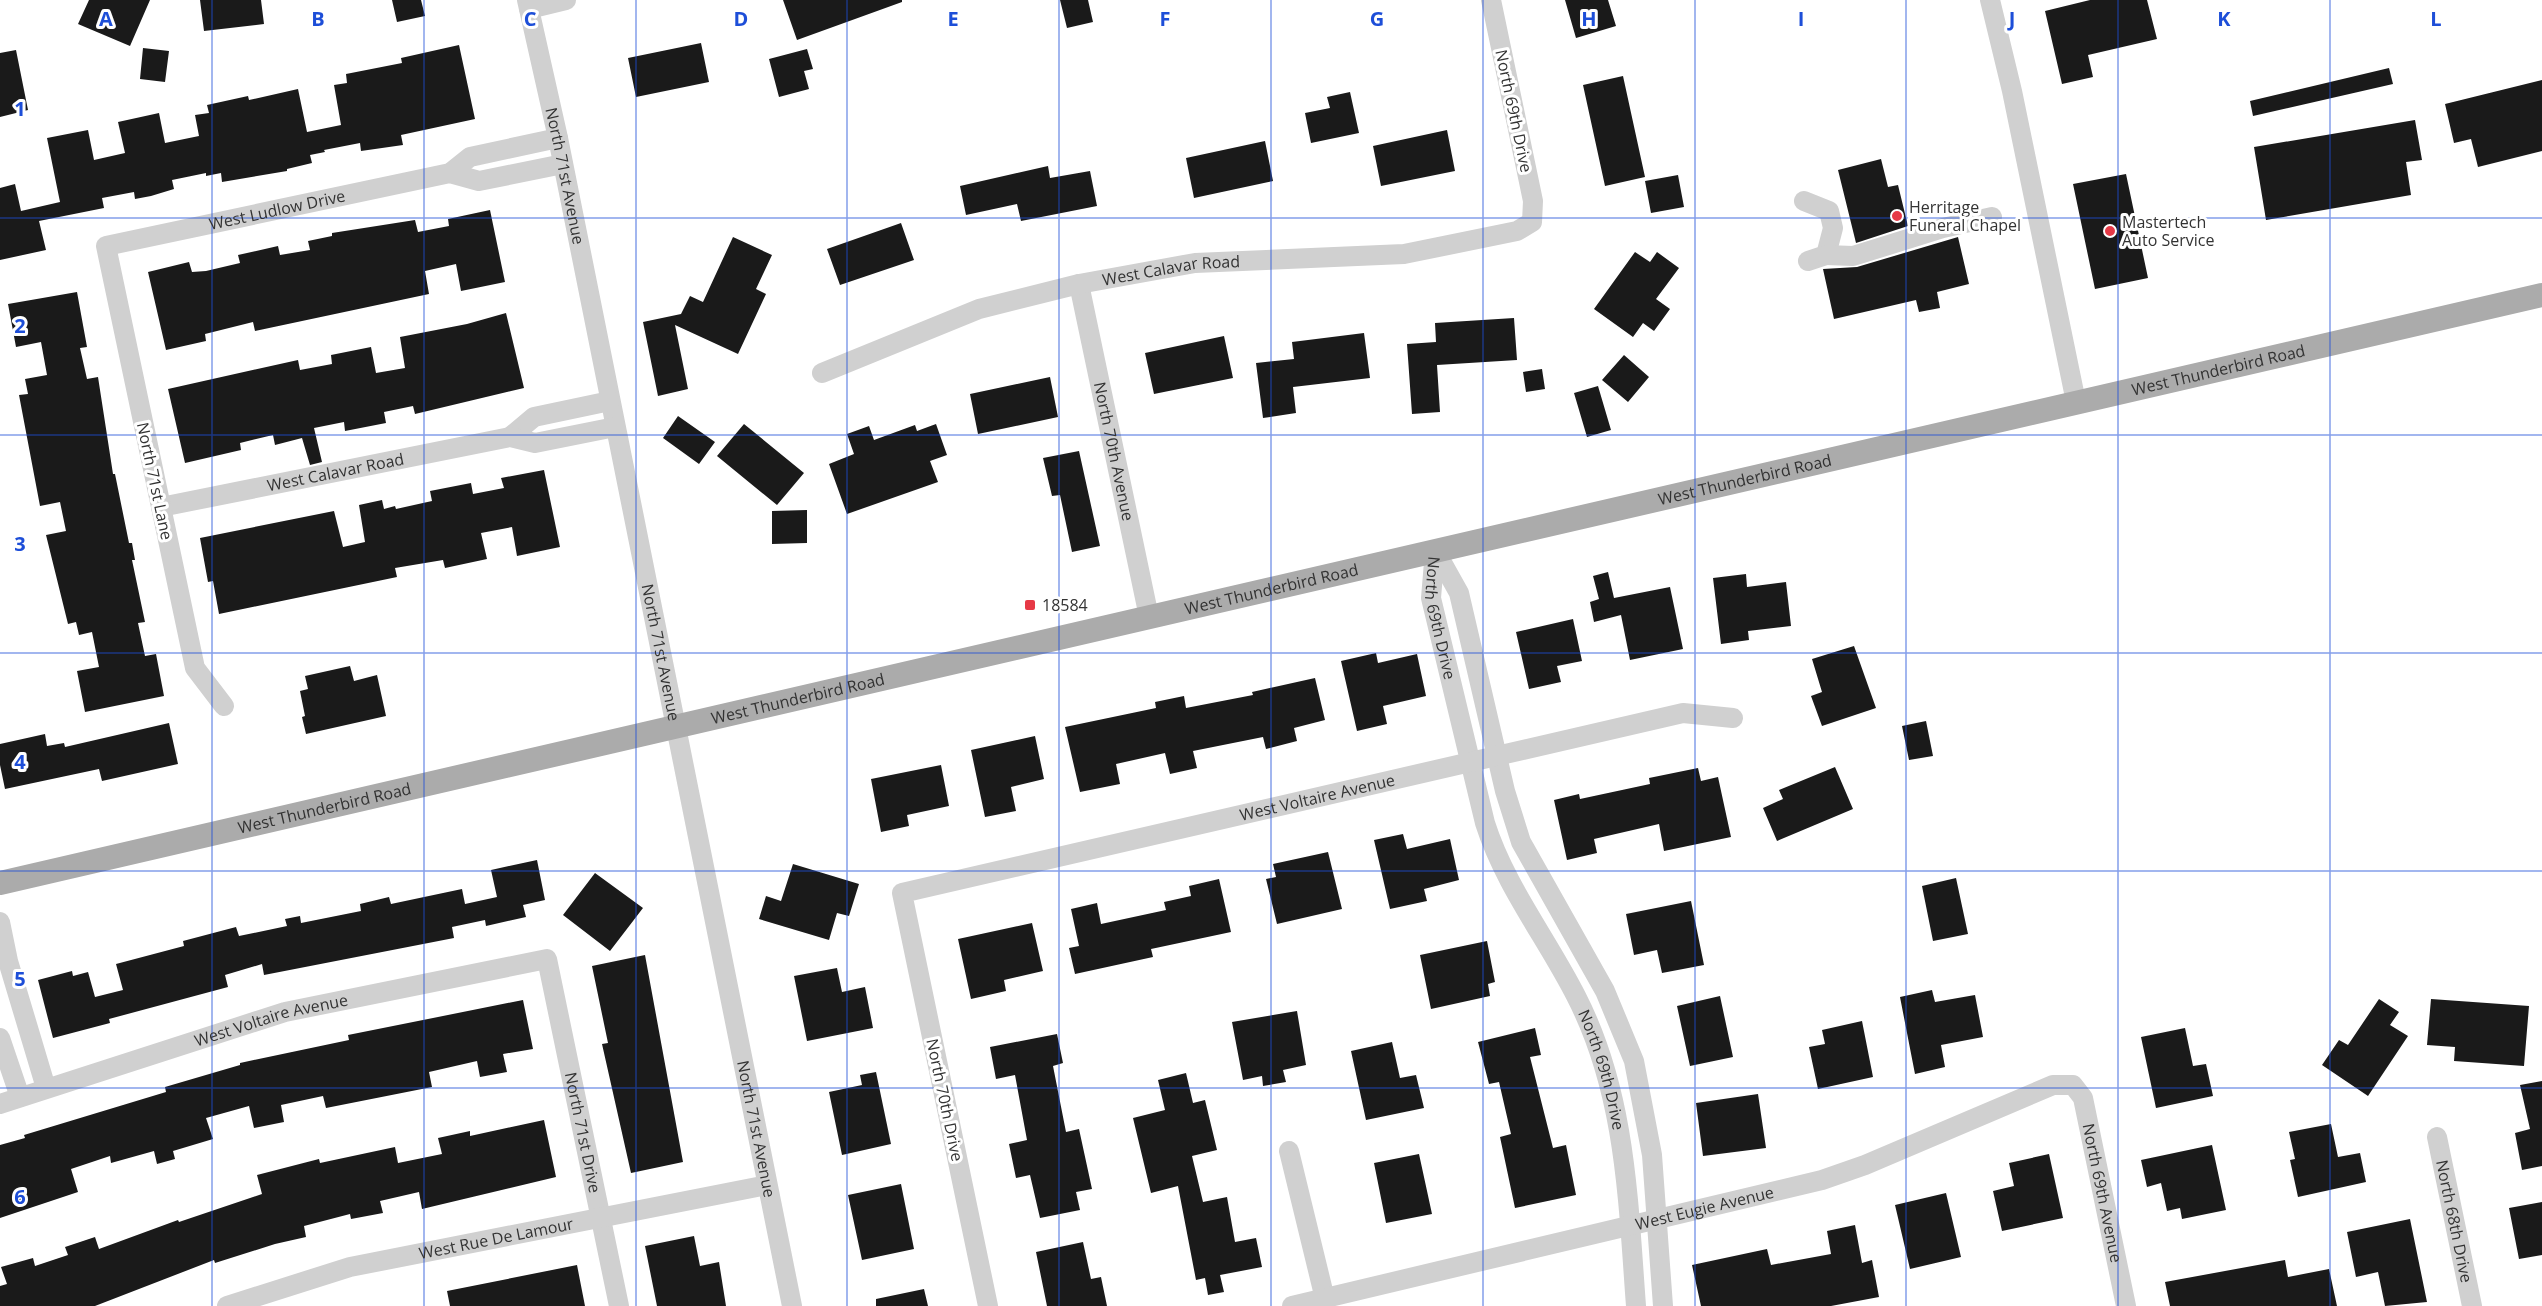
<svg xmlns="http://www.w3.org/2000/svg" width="2542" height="1306" font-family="'Open Sans',sans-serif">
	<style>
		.building { fill: #1a1a1a }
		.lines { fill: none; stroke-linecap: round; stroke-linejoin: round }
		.minor { stroke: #d0d0d0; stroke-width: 20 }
		.major { stroke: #ababab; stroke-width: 24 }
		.grid { fill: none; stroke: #1d4ed8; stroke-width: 1.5; stroke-opacity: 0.55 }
		.poi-dot { fill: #e63946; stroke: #fff; stroke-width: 2 }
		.labels { text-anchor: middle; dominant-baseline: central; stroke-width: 6; stroke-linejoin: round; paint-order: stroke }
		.street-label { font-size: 16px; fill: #333; stroke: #fff }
		.poi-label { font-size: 16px; fill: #333; stroke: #fff; text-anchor: start }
		.grid-label { font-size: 20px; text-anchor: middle; font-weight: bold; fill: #1d4ed8; stroke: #fff; stroke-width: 6; stroke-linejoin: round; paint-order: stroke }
	</style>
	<rect width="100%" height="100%" fill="#fff"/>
	<path class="building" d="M89 0H150L130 46 78 24Z
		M200 0H261L264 24 204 31Z
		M392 0H421L425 16 397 22Z
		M783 0H902V2L797 40Z
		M1060 0H1088L1093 22 1067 28Z
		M1565 0H1608L1616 26 1576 38Z
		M2090 0H2147L2157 39 2088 55 2093 77 2062 84 2045 11Z
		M701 43 709 82 636 97 628 58Z
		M459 45 475 119 401 135 403 145 361 151 360 143 324 150 325 152 310 155 312 163 287 169V171L222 182 221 173 206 176V173L172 180 174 189 151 196 135 199 134 192 102 198 104 208 39 221 46 250 0 260V188L15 184 21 211 60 202 47 138 88 130 94 160 125 153 118 122 159 113 165 143 199 136 195 115 209 113 207 105 248 96 249 100 298 89 307 132 341 125 334 85 347 83 346 74 402 63 401 58Z
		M143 48 169 51 165 82 140 79Z
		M807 49 813 69 804 71 809 89 779 97 769 59Z
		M16 50 28 110 0 117V53Z
		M2389 68 2393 84 2253 116 2250 101Z
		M1623 76 1645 177 1605 186 1583 85Z
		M2542 80V151L2478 167 2471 139 2454 143 2445 104Z
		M1350 92 1359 133 1311 143 1305 113 1330 108 1327 97Z
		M2415 120 2422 160 2406 162 2411 195 2266 220 2254 147Z
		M1447 130 1455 171 1381 186 1373 146Z
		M1265 141 1273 181 1194 198 1186 158Z
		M1881 159 1888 187 1898 185 1908 226 1856 243 1838 170Z
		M1048 166 1050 178 1090 171 1097 206 1021 221 1017 204 966 215 960 186Z
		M2126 174 2148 278 2095 289 2073 184Z
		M1678 175 1684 207 1651 213 1645 181Z
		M490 210 505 282 461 291 456 264 425 271 429 294 255 331 253 322 205 334 206 341 166 350 148 272 189 262 192 272 206 271 240 263 238 255 278 246 280 255 310 250 308 241 332 236V233L415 220 418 232 449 226 448 219Z
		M901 223 914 260 840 285 827 249Z
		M733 237 772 255 756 289 766 294 738 354 675 325 688 389 658 396 643 322 681 314 690 296 703 302Z
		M1958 237 1969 284 1937 292 1940 308 1919 312 1916 300 1834 319 1823 269 1857 267Z
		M1635 252 1650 262 1657 252 1679 268 1656 299 1670 309 1654 331 1643 323 1633 337 1594 309Z
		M77 292 87 347 80 348 87 379 98 377 113 474H115L129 543H132L135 560H132L145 622 138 623 145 656 156 654 164 696 85 712 77 671 99 667 92 632 79 635 76 622 68 624 46 535 66 531 60 502 40 506 19 395 28 394 25 379 47 375 41 342 16 347 8 304Z
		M506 313 524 388 415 414 413 406 384 412 386 423 345 431 344 422 314 428 322 462 310 465 302 438 275 445 273 435 240 443 241 450 185 463 168 389 298 360 300 370 332 364 331 355 371 347 376 373 405 368 400 337 467 324Z
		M1514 318 1517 360 1437 365 1440 412 1412 414 1407 344 1436 342 1435 323Z
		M1364 333 1370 378 1293 387 1296 413 1263 418 1256 363 1294 359 1292 342Z
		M1224 336 1233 378 1154 394 1145 353Z
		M1624 355 1649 377 1628 402 1602 380Z
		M1542 369 1545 389 1526 392 1523 372Z
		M1050 377 1058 417 978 434 970 394Z
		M1598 386 1611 430 1587 437 1574 393Z
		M678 416 715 442 699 464 663 438Z
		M744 424 804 473 777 505 717 456Z
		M936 424 947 455 930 461 938 482 847 514 829 464 854 454 847 434 869 426 874 440 915 425 917 431Z
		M1079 451 1100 546 1072 552 1060 495 1052 496 1043 458Z
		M544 470 560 547 517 556 512 527 481 533 487 559 445 568 443 560 395 568 397 577 219 614 213 581 208 582 200 538 334 511 343 547 365 542 359 505 382 500 384 509 395 506 396 509 432 501 430 491 471 483 473 494 504 488 501 478Z
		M807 510V543L772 544V511Z
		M1608 572 1614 598 1670 587 1683 649 1630 660 1621 615 1594 622 1590 602 1599 599 1593 576Z
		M1746 574 1747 587 1786 582 1791 626 1748 631 1749 640 1721 644 1713 578Z
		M1573 619 1582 661 1557 666 1561 682 1529 689 1516 632Z
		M1854 646 1876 708 1822 726 1811 696 1822 692 1812 659Z
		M1376 653 1378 663 1417 654 1426 696 1383 706 1387 724 1357 731 1341 661Z
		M350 666 354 681 377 675 386 716 306 734 302 717 305 716 300 691 308 689 305 676Z
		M1315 678 1325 720 1294 728 1297 741 1266 749 1263 737 1193 751 1197 768 1170 774 1165 753 1116 764 1120 784 1080 792 1065 727 1156 708 1155 702 1184 696 1186 708 1253 695 1252 692Z
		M1926 721 1933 756 1909 760 1902 726Z
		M169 723 178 764 102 781 99 769 5 789 0 765V744L45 734 47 746 64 743 65 747Z
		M1035 736 1044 779 1011 787 1016 811 985 817 971 750Z
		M941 765 949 806 907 815 909 826 881 832 871 779Z
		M1835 767 1853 809 1777 841 1763 808 1783 799 1779 790Z
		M1698 768 1701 781 1718 777 1731 837 1664 851 1659 824 1594 839 1597 853 1567 860 1554 800 1579 794 1580 799 1650 784 1649 778Z
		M1403 834 1407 849 1450 839 1459 880 1424 889 1427 901 1390 909 1374 840Z
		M1328 852 1342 909 1277 924 1266 879 1276 877 1273 864Z
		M537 860 545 900 523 905 526 917 486 926 485 920 452 927 454 938 264 975 262 964 225 975 228 987 109 1019 110 1023 53 1038 38 980 72 971 73 976 88 972 95 997 123 990 116 964 184 946 183 941 236 927 239 936 287 926 285 919 300 916 301 923 361 911 360 904 389 897 391 904 462 889 465 904 497 897 491 870Z
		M793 864 859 884 849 916 837 913 829 940 759 919 766 896 781 901Z
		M595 873 643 908 610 951 563 915Z
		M1956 878 1968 934 1933 941 1922 886Z
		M1219 879 1231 932 1151 949 1153 957 1075 974 1069 948 1079 946 1071 909 1097 903 1101 924 1166 910 1164 902 1191 896 1189 886Z
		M1691 901 1704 965 1662 973 1657 950 1634 955 1626 914Z
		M1032 923 1043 971 1004 980 1006 991 971 999 958 939Z
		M1487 941 1495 982 1488 984 1490 996 1431 1009 1420 955Z
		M645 955 683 1162 631 1173 602 1044 608 1043 592 966Z
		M837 968 842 992 865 987 873 1028 807 1041 794 976Z
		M1932 990 1935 1002 1975 995 1983 1037 1941 1045 1945 1067 1915 1074 1900 997Z
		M1720 996 1733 1057 1690 1066 1677 1006Z
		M2379 999 2399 1012 2390 1025 2408 1036 2368 1096 2322 1065 2339 1040 2348 1045Z
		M2431 999 2529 1006 2524 1066 2454 1061 2455 1047 2427 1045Z
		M523 1000 533 1049 503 1054 507 1072 480 1077 477 1061 429 1072 432 1087 326 1108 323 1096 281 1105 284 1122 254 1128 249 1106 206 1118 213 1139 173 1151 175 1159 157 1164 154 1151 111 1163 110 1156 71 1169 78 1192 0 1218V1145L25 1138 24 1135 166 1092 165 1087 240 1065V1063L349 1040 348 1035Z
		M1297 1011 1306 1065 1283 1070 1286 1082 1263 1086 1262 1076 1243 1080 1232 1022Z
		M1862 1021 1873 1077 1818 1089 1809 1047 1825 1044 1822 1030Z
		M1535 1028 1541 1055 1530 1057 1553 1148 1566 1145 1576 1195 1515 1208 1500 1137 1511 1134 1499 1082 1489 1084 1478 1042Z
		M2185 1028 2193 1066 2206 1064 2213 1096 2156 1108 2141 1037Z
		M1057 1034 1063 1063 1053 1066 1066 1132 1079 1129 1092 1189 1076 1192 1080 1210 1040 1218 1030 1175 1016 1178 1009 1144 1027 1140 1015 1075 996 1079 990 1047Z
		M1392 1042 1400 1078 1416 1075 1424 1108 1366 1120 1351 1051Z
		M876 1072 891 1144 842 1155 829 1092 862 1085 860 1075Z
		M1186 1073 1193 1103 1205 1100 1217 1150 1192 1156 1203 1202 1227 1197 1235 1242 1256 1238 1262 1267 1220 1275 1224 1292 1208 1295 1205 1278 1196 1280 1178 1186 1151 1193 1133 1118 1165 1110 1158 1080Z
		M2542 1081V1166L2522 1170 2515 1133 2530 1129 2520 1085Z
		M1758 1094 1766 1148 1703 1156 1696 1103Z
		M544 1120 556 1177 422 1209 419 1192 380 1201 383 1213 351 1219 350 1214 304 1226 306 1237 275 1244 215 1263 214 1260 95 1306H0V1286L7 1284 1 1267 33 1258 35 1266 68 1255 65 1247 95 1237 99 1249 178 1220 179 1222 262 1194 257 1175 319 1159 320 1163 395 1147 398 1163 442 1154 438 1138 470 1131V1136Z
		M2331 1124 2338 1157 2360 1153 2366 1182 2298 1197 2290 1160 2295 1159 2289 1132Z
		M2212 1145 2226 1210 2182 1219 2180 1208 2167 1211 2161 1183 2147 1187 2141 1160Z
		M1419 1154 1432 1214 1386 1223 1374 1163Z
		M2049 1154 2063 1218 2002 1231 1993 1191 2014 1186 2009 1163Z
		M901 1184 914 1249 862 1260 848 1195Z
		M1946 1193 1961 1257 1910 1269 1895 1205Z
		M2542 1202V1255L2519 1259 2509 1208Z
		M2410 1219 2427 1302 2385 1306 2378 1272 2356 1277 2347 1232Z
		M1855 1225 1862 1263 1872 1260 1879 1297 1831 1306H1701L1692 1265 1767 1249 1771 1265 1831 1254 1827 1231Z
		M694 1236 700 1266 719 1262 726 1306H657L645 1246Z
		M1083 1242 1091 1279 1101 1277 1107 1306H1047L1036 1252Z
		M2285 1260 2288 1277 2329 1269 2337 1306H2170L2165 1282Z
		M577 1265 585 1306H450L447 1291Z
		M924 1289 928 1306H876V1299Z"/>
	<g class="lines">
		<g class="minor">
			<path id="s1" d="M527 0 558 138 792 1306"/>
			<path d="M1990 0 2012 91 2076 402"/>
			<path d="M529 9 566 0"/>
			<path d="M450 173 479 181 563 164"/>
			<path d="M1804 201 1829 211 1833 228 1826 255 1808 261"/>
			<path d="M1826 255 1853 256 1943 228 1992 217"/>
			<path id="s2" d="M1079 284 1149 617"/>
			<path id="s3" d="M822 373 979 309 1079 284 1195 263 1404 254 1517 231 1532 222 1533 201 1491 0"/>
			<path d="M510 437 534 417 610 401"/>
			<path id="s4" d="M161 507 510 437 535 443 615 427"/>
			<path d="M1435 550 1459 593 1505 791 1521 842 1605 991 1634 1061 1652 1155 1663 1306"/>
			<path id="s5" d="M1435 550 1431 598 1485 823C1505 886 1546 937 1576 996 1626 1093 1628 1200 1636 1306"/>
			<path id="s6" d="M224 706 195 668 106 246 450 173 470 157 558 138"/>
			<path d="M0 922 8 961 46 1088"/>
			<path d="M0 1038 20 1097"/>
			<path id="s7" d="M0 1104 285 1012 547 959 619 1306"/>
			<path id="s8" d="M2437 1137 2472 1306"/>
			<path d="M1289 1151 1325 1299"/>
			<path id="s9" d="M227 1306 350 1267 767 1185"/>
			<path id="s10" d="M988 1306 902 893 1683 713 1733 718"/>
			<path id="s11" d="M1292 1306 1822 1180 1865 1165 2053 1085H2073L2083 1098 2126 1306"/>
		</g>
		<path class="major" id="s12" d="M0 883 2542 295"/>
	</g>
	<path class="grid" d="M212 0V1306M424 0V1306M636 0V1306M847 0V1306M1059 0V1306M1271 0V1306M1483 0V1306M1695 0V1306M1906 0V1306M2118 0V1306M2330 0V1306M0 218H2542M0 435H2542M0 653H2542M0 871H2542M0 1088H2542"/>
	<g class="poi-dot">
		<circle cx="1897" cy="216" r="6"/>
		<circle cx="2110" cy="231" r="6"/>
		<rect x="1024" y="599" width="12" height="12" rx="3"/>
	</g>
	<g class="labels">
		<g class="street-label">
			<text transform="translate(1514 111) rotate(78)">North 69th Drive</text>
			<text stroke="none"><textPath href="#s1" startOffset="180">North 71st Avenue</textPath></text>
			<text stroke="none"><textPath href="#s6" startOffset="654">West Ludlow Drive</textPath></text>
			<text stroke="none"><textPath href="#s3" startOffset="366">West Calavar Road</textPath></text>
			<text stroke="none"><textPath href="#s12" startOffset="2277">West Thunderbird Road</textPath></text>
			<text stroke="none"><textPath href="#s2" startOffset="171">North 70th Avenue</textPath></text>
			<text stroke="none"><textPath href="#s4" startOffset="178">West Calavar Road</textPath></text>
			<text stroke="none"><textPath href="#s12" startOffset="1791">West Thunderbird Road</textPath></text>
			<text transform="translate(155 481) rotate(78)">North 71st Lane</text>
			<text stroke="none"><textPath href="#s12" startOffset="1305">West Thunderbird Road</textPath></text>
			<text stroke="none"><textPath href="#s5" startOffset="69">North 69th Drive</textPath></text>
			<text stroke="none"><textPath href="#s1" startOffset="666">North 71st Avenue</textPath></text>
			<text stroke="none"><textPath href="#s12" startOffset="819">West Thunderbird Road</textPath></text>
			<text stroke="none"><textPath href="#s10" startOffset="848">West Voltaire Avenue</textPath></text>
			<text stroke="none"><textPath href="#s12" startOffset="333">West Thunderbird Road</textPath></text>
			<text stroke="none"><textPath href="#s7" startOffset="284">West Voltaire Avenue</textPath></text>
			<text stroke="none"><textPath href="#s5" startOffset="554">North 69th Drive</textPath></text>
			<text transform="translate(945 1100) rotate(78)">North 70th Drive</text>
			<text stroke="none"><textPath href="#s1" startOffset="1152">North 71st Avenue</textPath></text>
			<text stroke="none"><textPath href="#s7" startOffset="744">North 71st Drive</textPath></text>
			<text stroke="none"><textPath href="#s11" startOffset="928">North 69th Avenue</textPath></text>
			<text stroke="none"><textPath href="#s11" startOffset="424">West Eugie Avenue</textPath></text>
			<text stroke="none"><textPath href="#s8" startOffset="86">North 68th Drive</textPath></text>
			<text stroke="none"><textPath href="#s9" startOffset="278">West Rue De Lamour</textPath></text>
		</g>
		<g class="poi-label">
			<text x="1909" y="207">Herritage<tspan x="1909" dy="18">Funeral Chapel</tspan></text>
			<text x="2122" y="222">Mastertech<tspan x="2122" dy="18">Auto Service</tspan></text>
			<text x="1042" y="605">18584</text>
		</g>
	</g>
	<g class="grid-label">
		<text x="106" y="26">A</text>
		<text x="318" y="26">B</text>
		<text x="530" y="26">C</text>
		<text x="741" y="26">D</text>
		<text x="953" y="26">E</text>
		<text x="1165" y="26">F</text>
		<text x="1377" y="26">G</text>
		<text x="1589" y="26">H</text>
		<text x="1801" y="26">I</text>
		<text x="2012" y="26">J</text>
		<text x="2224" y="26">K</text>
		<text x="2436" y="26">L</text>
		<text x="20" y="116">1</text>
		<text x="20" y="333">2</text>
		<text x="20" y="551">3</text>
		<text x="20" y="769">4</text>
		<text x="20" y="986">5</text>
		<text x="20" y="1204">6</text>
	</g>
</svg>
